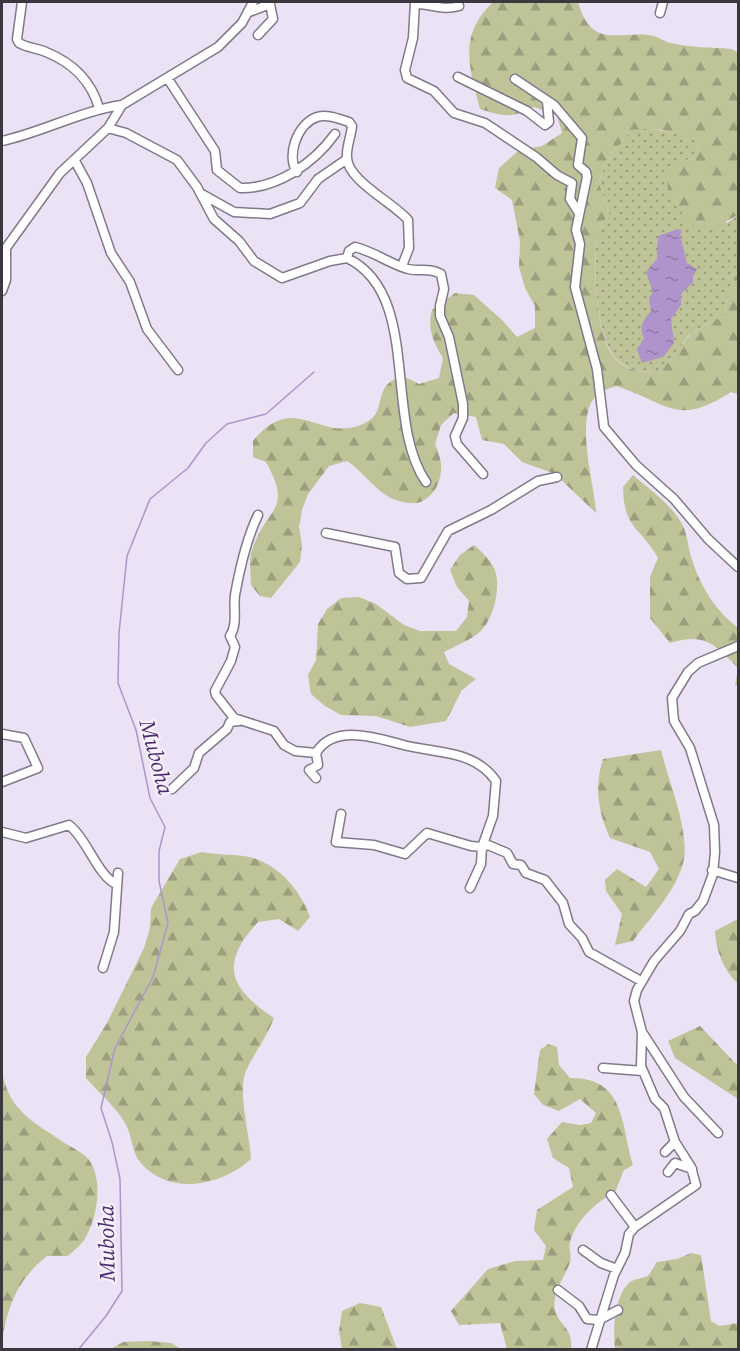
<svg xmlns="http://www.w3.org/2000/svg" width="740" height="1351" font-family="'Source Serif 4',serif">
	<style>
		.grass { fill: url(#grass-dots) }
		.forest { fill: url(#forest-firs) }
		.water { fill: url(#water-ripples) }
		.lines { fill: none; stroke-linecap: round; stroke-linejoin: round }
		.stream { stroke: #af93cb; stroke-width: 1.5 }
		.minor-casing { stroke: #81798a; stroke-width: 11 }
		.minor { stroke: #fff; stroke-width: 8 }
		.labels { text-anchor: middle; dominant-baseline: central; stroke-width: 4.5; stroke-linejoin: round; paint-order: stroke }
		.water-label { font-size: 22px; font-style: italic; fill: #502a6e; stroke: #f6f1fc }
	</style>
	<defs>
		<pattern id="grass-dots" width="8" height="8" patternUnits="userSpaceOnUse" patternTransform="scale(1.5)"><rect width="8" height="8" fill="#bec398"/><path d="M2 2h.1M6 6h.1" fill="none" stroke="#9b9f7d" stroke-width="1.8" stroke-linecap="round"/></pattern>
		<pattern id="forest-firs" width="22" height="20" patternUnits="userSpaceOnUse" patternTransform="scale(1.5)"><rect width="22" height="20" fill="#bec398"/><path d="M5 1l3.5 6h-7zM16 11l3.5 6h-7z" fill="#9b9f7d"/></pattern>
		<pattern id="water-ripples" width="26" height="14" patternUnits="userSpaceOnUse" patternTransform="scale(1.5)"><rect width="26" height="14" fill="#af93cb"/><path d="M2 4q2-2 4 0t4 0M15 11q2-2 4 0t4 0" fill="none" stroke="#8f79a6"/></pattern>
	</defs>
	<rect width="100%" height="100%" fill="#ebe2f5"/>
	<path class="grass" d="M644 128 684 134 699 143 693 159 678 161 727 223 738 215V267L723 315C710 324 693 329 684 341 676 352 670 362 660 372 646 372 633 372 621 363 595 346 592 261 598 234 599 227 605 220 609 213L599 183 604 165 631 130Z"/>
	<path class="forest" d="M493 2H578C592 52 621 29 654 36 660 38 665 42 671 43 690 48 712 47 732 49L738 53V215L708 231 689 224 668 189 666 168 678 161 693 159 699 143C679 131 654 127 631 130L604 165 599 183 609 213C605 220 599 227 598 234 592 261 595 346 620 363 633 372 645 372 660 372 670 362 675 352 684 342 693 329 710 324 723 315L738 267V394L731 392C676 428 667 402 616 386 611 388 603 390 599 393 572 414 595 484 596 513L555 474 522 462 504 444 482 440 476 417 454 413 441 425 435 444C442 460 444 471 436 488 432 495 423 503 415 503 381 504 371 477 347 461L329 466 308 494 302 510 299 527 302 545 300 562 271 598 260 596 251 585C251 574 248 558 253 547 268 506 293 511 266 462L253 457V441C296 389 319 444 363 424 384 415 376 400 386 386 389 382 397 378 401 375L419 384 439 378 443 358C433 342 427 329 432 310L455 293 474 295 503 321 517 337 535 328V306L525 288 519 267 520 241 512 200 495 188 499 168 518 151 542 146 562 133 557 115 534 107C512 118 504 117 480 109 469 66 458 36 493 2Z
		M633 475C650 490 671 504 682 524 688 535 688 549 692 560 701 588 716 611 738 628V685L735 686 738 668C715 644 704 632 670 643L650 618V577L658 558C640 525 624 531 623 487Z
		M474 545C482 552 494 563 496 574 500 591 493 619 481 631 471 640 455 646 444 652L449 664 476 679 462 690 446 721 410 727 376 716 341 715 325 706 311 694 308 675 316 660 318 624 327 609 341 598 359 597 376 604 404 625 420 631H456L467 617 469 601 457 587 450 570 460 555Z
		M661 750C668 781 693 837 682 867 673 894 650 918 633 941L615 945 622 914 606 891 605 880 617 869 646 887 659 869 650 852 610 838C598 812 594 786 603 759Z
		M202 852C216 855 230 854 244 856 276 861 300 889 310 917L298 931 279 919 258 922C219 964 229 988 274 1018 267 1037 254 1053 246 1071 237 1092 250 1135 251 1159 221 1186 169 1197 140 1162 132 1153 132 1134 125 1123 116 1107 98 1092 86 1078V1057L107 1023 144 948 150 928 151 908 180 859Z
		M738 919V984C723 969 716 951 715 931Z
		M700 1026 738 1066V1099L675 1058 668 1041Z
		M548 1044 557 1047 559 1065 570 1078C626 1077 621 1126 633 1165L624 1170 615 1192C596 1202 576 1220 570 1242 568 1250 573 1258 569 1265 563 1280 550 1296 556 1313 561 1327 573 1328 571 1349H507L500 1323 459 1325 451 1311 488 1269 515 1261 543 1260 546 1246 534 1230 537 1210 573 1187 569 1168 553 1158 547 1139 562 1122 580 1125 591 1123 596 1113 580 1099 559 1111 543 1105 534 1094 540 1050Z
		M2 1071C9 1112 34 1122 66 1144 73 1148 84 1153 89 1160 104 1180 97 1220 84 1240 80 1246 73 1251 68 1256H47C18 1279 8 1305 2 1341Z
		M691 1253 701 1255 711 1321 719 1326 738 1323V1349L615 1350C613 1330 614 1296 630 1282 635 1279 643 1278 648 1276L657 1262 677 1259Z
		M360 1303 381 1307 397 1349H342L339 1331 342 1311Z
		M149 1341 171 1343 181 1349H111L123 1342Z"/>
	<path class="water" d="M678 229 682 231 680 235 687 263 697 269 693 276V282L681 294V305L671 319 674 343 663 357 642 363 637 349 644 338C638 327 644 319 651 311L649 298 653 292 646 272 657 259 658 236Z"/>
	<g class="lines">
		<path class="stream" d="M78 1350 106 1316 122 1291 120 1179 112 1142 101 1108 115 1048 153 977 168 923 159 881V851L165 827 150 798 136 730 118 683 119 633 127 556 150 499 188 468 206 443 227 424 266 414 314 372"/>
		<g class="minor-casing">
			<path id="minor" d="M22 2 17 39 19 43C28 48 37 48 46 52 73 63 91 80 99 108
				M415 2 413 38 405 70 407 78 434 91 454 113 485 123 536 157 557 175 572 183 570 199 579 213
				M415 4C434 4 441 11 459 6
				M249 12 270 4 273 19 258 35
				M660 13 663 2
				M458 77 527 111 545 125 549 122 547 101
				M168 79 215 151 217 170 240 188C277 189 314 163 335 134
				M515 79 554 105 582 138 578 165 586 172 587 177 576 230 580 244 575 287 597 369 604 427 636 465 674 499 708 539 738 567
				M108 128 126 133 177 160 197 187 214 219 239 241 254 261 282 278 330 261 347 258C422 294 383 420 426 482
				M2 141C43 132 80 111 122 105
				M75 161 87 183 111 253 130 282 147 329 178 370
				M297 172C286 156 297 124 317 117 328 114 339 119 349 122L352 126C351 137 346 147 347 158 348 181 394 203 408 220L409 248 402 266
				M200 193 234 212 270 214 300 203 318 179 347 159
				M347 258 349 251 355 247C375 252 390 264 408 269 420 272 429 267 441 274L444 289 440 306V316L449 337 463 404V418L455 436 457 444 483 474
				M2 291 6 280V248L60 173 108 128 122 105 218 47 242 23 253 2
				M258 515C246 540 240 567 235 595 233 609 238 624 230 636L235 647 231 661 215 691 216 695 234 718 274 731 284 745 295 751 316 753
				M326 533 395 547 399 573 407 579 421 578 448 531 491 510 538 481 557 477
				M2 734 24 738 38 768 2 782
				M316 778 309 770 318 765 316 753C333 724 374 737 400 744 433 754 473 748 496 781L493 816 482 847 488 845 507 853 513 864 521 865 526 873 545 880 563 903 569 924 582 938 589 952 641 981
				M172 789 194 768 199 753 227 729 230 722 239 721
				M341 814 336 842 374 845 405 854 427 833 471 846 482 847 481 864 470 888
				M2 832 26 838 69 825C87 839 98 876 116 884
				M712 870 738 878
				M103 968 114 932 118 873
				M642 1032 684 1097 718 1133
				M603 1068 643 1071
				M665 1152 675 1142
				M668 1172 675 1163 692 1169
				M611 1195 635 1227
				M583 1250 601 1263 617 1269
				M558 1290 579 1306 587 1319 599 1320 618 1310
				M591 1350 614 1275 625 1253 629 1234 635 1227 696 1185 691 1167 675 1142 664 1108 655 1099 641 1066 642 1032 634 1001 637 990 654 961 680 931 689 914 695 911 703 901 713 874 715 852 714 825 690 748 674 721 672 698 688 672 698 663 738 646"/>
		</g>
		<use href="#minor" class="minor"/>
	</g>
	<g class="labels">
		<g class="water-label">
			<text transform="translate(157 757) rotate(75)">Muboha</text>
			<text transform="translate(106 1243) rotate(-91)">Muboha</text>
		</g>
	</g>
	<rect width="740" height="1351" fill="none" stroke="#3a373e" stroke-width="6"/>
</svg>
